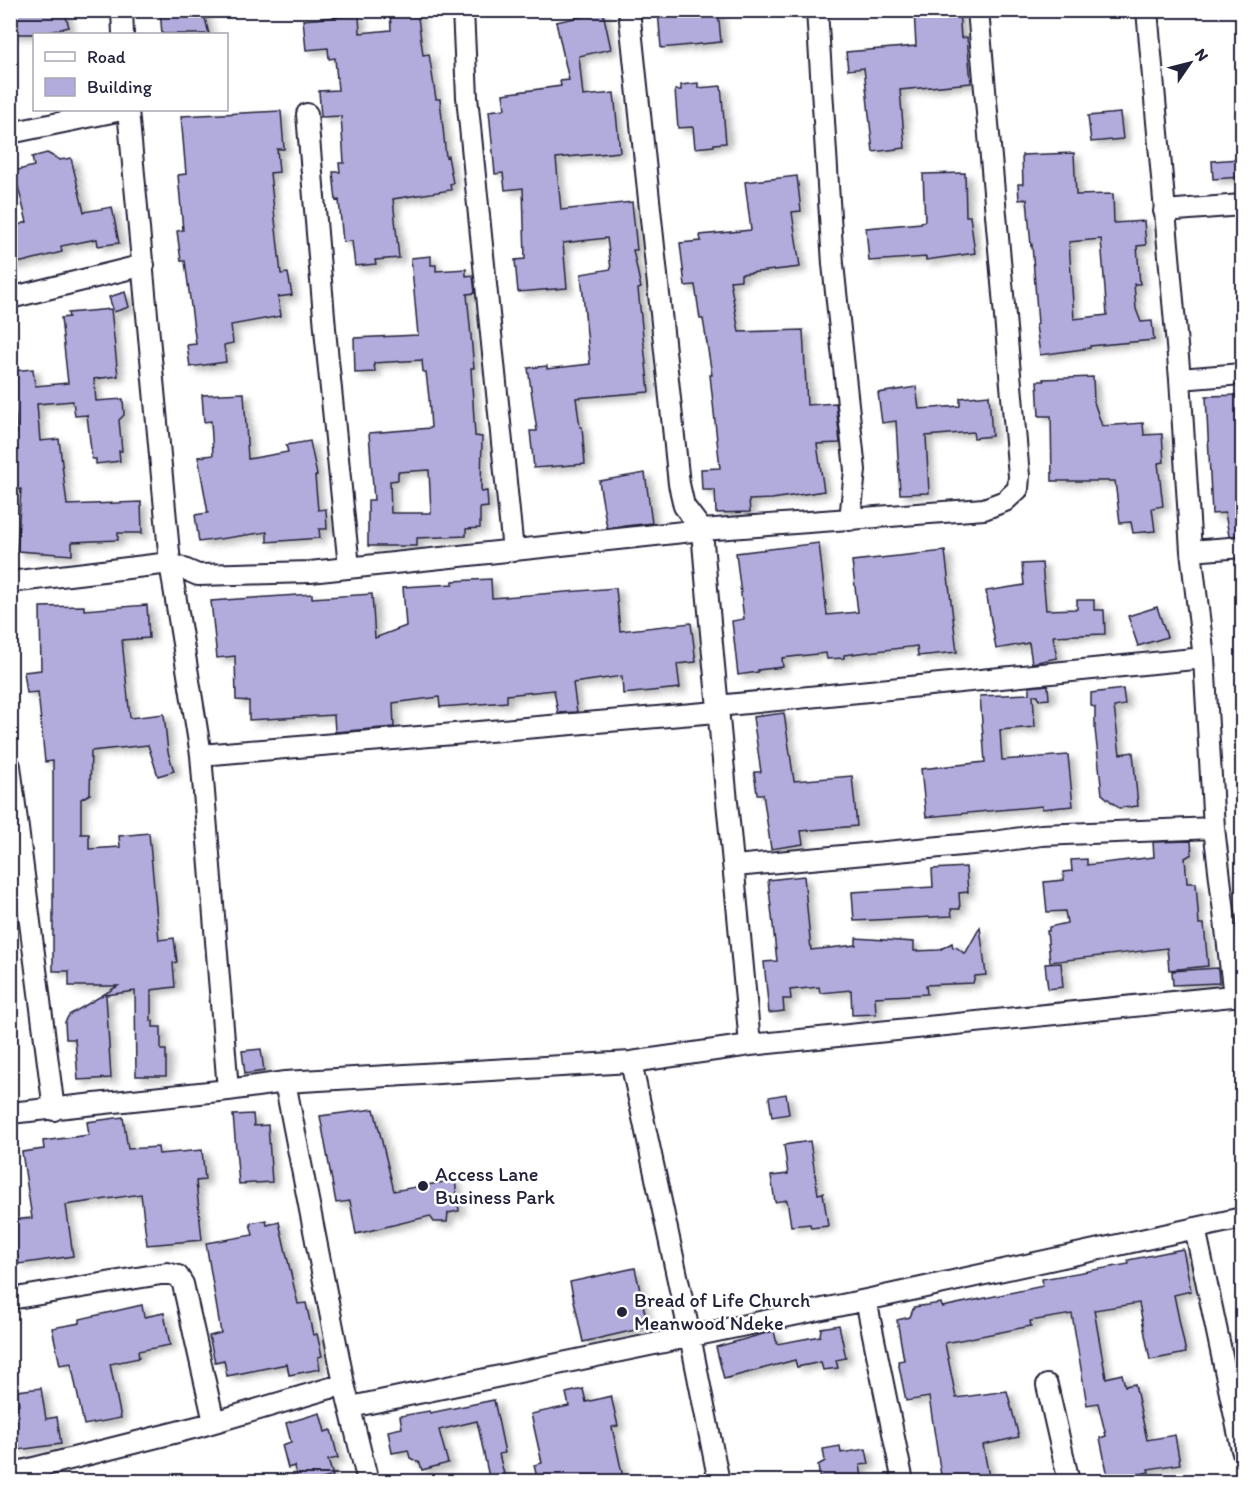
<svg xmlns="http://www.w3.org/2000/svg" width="1253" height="1492" font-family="Itim,sans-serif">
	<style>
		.building { fill: #b2acdd; stroke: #22223b; stroke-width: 1.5; fill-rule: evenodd; filter: url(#shadow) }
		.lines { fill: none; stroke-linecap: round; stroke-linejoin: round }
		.minor-casing { stroke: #22223b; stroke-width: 24 }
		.minor { stroke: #fff; stroke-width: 20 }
		.poi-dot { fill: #22223b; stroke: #fff; stroke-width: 2 }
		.labels { text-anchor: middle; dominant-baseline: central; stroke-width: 5; stroke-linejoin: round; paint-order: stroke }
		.poi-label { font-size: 20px; fill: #22223b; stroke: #fff; text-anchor: start }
	</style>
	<defs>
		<filter id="shadow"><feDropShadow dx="6" dy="4" stdDeviation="3" flood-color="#0004"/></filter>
	</defs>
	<rect width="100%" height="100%" fill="#fff"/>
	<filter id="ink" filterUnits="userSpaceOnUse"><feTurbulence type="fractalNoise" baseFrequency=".0167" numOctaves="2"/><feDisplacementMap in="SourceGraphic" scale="12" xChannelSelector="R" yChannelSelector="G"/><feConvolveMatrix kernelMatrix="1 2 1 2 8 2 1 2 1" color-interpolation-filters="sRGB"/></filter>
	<g filter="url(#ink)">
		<path class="building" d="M10 10H64L69 27 42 34H10Z
			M160 10H203L209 34H162Z
			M390 10H417L423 55 429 54 436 99H440L446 157 448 156 453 183 450 184 451 190 393 199 399 258 375 260 376 264 355 266 352 241 343 242 339 200 336 201 333 172H340L339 163H344L341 116 321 117 319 91 338 90 335 58 329 59 328 48 306 50 303 20 359 15 360 33 391 30Z
			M658 10H718L721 42 661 48Z
			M914 10H959L961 38 967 37 971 83 900 90 905 148 873 152 864 68 848 70 846 52 916 46Z
			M603 12 611 49 579 56 583 96 614 93 620 152 556 158 561 210 632 202 637 250H633L641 288 638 289 649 392 576 398 580 427H582L585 464 534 468 530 431H537L528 368 547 366V369L590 364 581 274 611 269 607 238 563 243 567 288 518 292 515 260 525 259 523 188 505 190 503 173 495 174 489 111 505 109 503 94 561 86 560 81 569 80 556 22Z
			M698 83V88L721 86 726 143 714 144V146L695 148 693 127 678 128 675 90H681V85Z
			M281 111 284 149H277L279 172 270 173 281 274 288 273 292 295 278 297 281 316 231 325 233 343 224 345 226 362 190 367 187 345 196 344 185 261H181L177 231 183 230 178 175 186 174 181 116Z
			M1120 113 1123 139 1091 142 1088 116Z
			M47 153 60 160 71 158 84 212 112 207 119 243 98 246 97 239 61 246 62 252 10 265V228L27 222 14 171 34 166 32 157Z
			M1074 153 1076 195 1113 194 1114 223 1144 221 1146 245 1137 246 1140 284H1134L1136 309 1141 322 1152 321 1154 340 1090 346V348L1040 355 1036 325 1038 324 1032 245 1031 246 1027 199 1019 200 1018 184H1023L1022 155ZM1101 239 1107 315 1074 319 1069 242Z
			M1240 159 1241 177 1213 179 1212 161Z
			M965 173 966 216H970L975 253 926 260V257L869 261 866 228 921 223V222L925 221 923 174Z
			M797 176 801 211 792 212 800 267 741 274V280L730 281 739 332 803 330 807 405 836 403 840 443 817 444 824 491 772 499 749 500 750 512 716 513 715 490H702L701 469 720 468 710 375H712L703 319H700L695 285 685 286 680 243 701 241 700 235 751 230 745 182Z
			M431 256V265H436V271L466 269V276L473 275 475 293 467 294 474 368H471L475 436 482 437 481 492 487 491 488 507 480 508V528L466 529V536L417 538V546H368V500H374L369 433 431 428 429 398 426 372H423L422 360 374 363 375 372 355 373 354 338 418 335 411 258ZM429 470 431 513H391L390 481 398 480V472Z
			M125 292 129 307 114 312 109 297Z
			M111 309 118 376 94 379 96 401 123 399 124 415 119 420 122 451H119L120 461 96 464V459H92L87 415 75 416 73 401 37 404 40 441 59 439 67 505 141 502 142 533H118V540L72 542V555L17 551 21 489 10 490V433H17L12 371 33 369 35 386 68 383 61 318 69 317 68 313Z
			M1093 377 1094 402 1102 426 1143 423 1144 435 1162 434 1164 462 1158 463 1163 506 1152 508 1155 531 1133 533 1131 522 1120 523 1115 481H1052L1051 416H1039L1037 381H1044L1043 379Z
			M916 387 919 409 960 406V398L989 395 992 436 974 438 973 432 926 436 929 493 900 494 896 421 882 423 878 393Z
			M244 393 248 459 288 452 286 445 310 441 317 475 315 476 318 510 326 509 327 529H319L320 538 267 542V532L199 542 195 515 208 513 198 457 213 455 211 421 204 422 202 395Z
			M1242 395V535L1229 536 1225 513 1212 514 1206 396Z
			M645 473 652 523 607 528 599 481Z
			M819 543 827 615 858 612 852 561 945 551 957 652 918 656 917 646 844 655V658L827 659 826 653 782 658 783 667 758 670V672L738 675 732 621 744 619 736 553Z
			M1042 563 1046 610 1077 609V600H1094V610H1104L1105 634 1053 636 1057 658 1032 663 1029 643 996 649 986 591 1024 585 1022 564Z
			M491 579 492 598 616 588 620 631 691 623 696 662 677 664 680 688 623 694 622 676 573 683 577 712 558 713 554 690 507 695V702L440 707 439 697 393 703 394 727 335 732 334 715 249 720V701L236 700 235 656 217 658 211 601 312 594V598L372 594 375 638 406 626 403 587 453 584V581Z
			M147 605 149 638 122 640 130 718 164 714 168 752 174 771 158 776 148 745 91 751 90 794 81 799V834H89V849L120 847 119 836 149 833 159 940 174 938 177 962 173 963 175 987 151 990V1021H153V1027H161V1050H166V1076H136L135 991 106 995 111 1078 78 1080 75 1039H66L65 1022 69 1015 118 986H69V971H53V761L45 762 38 692 27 693 24 672 41 670 40 607 84 606V610Z
			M1157 607 1167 637 1138 646 1128 616Z
			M1048 685 1049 699 1039 700 1038 695H1033L1035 727 1000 730 1002 760 1068 755 1073 806 1042 809V806L926 817 921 769 985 762 980 696 1029 694V687Z
			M1123 689 1125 705 1114 707 1120 754 1133 752 1138 806 1119 808 1102 794 1095 729V707L1091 706V693Z
			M784 713 794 781 852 776 857 826 801 831 803 844 771 849 763 794H757L754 772H761L753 717Z
			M1191 841 1192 854 1185 858 1187 883H1196L1199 924H1204L1208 966 1169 970 1167 948 1050 962 1047 931H1049V927L1067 923 1065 911 1047 912 1044 882 1064 880 1063 872 1072 871 1071 860 1087 859V865L1154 857 1153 842Z
			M966 867 968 892 959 893 960 909H951L952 916 854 921 852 892 933 887 932 869Z
			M804 876 811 950 856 945V938L914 942V951L939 950 952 943 953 948 956 947 965 954 980 927 986 975 975 976 973 983 926 985 927 994 875 997 876 1014 852 1015 851 990 820 993 819 987 790 990 791 999H783L784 1011 769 1013 764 962 777 961 768 880Z
			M1061 963 1063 987 1048 989 1045 964Z
			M1218 968 1219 983 1173 985 1172 971Z
			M261 1049 264 1071 245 1074 242 1051Z
			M786 1094 789 1114 772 1117 769 1097Z
			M374 1109 394 1191 455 1180 459 1211 448 1213 447 1222H434L430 1216 356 1234 350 1201 336 1203 320 1116Z
			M253 1114 254 1126 268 1125 272 1182 239 1184 233 1115Z
			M123 1117 128 1149 158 1147 159 1154 202 1150 205 1180 196 1181 202 1240 147 1245 141 1194 66 1205 73 1256 19 1264 17 1253 10 1254V1220L32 1218 22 1152 44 1149 43 1141 89 1135 87 1122Z
			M810 1141 818 1194 823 1193 828 1226 811 1228 810 1224 791 1226 787 1200 775 1202 771 1176 788 1174 784 1145Z
			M266 1220 267 1225 279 1222 298 1304 306 1303 313 1335 317 1334 322 1356 318 1357 320 1369 289 1375 287 1364 227 1376 224 1360 215 1362 209 1336 221 1333 206 1243 253 1235 250 1223Z
			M1183 1249 1191 1291 1174 1295 1186 1353 1150 1360 1139 1303 1094 1310 1106 1378 1122 1374 1125 1386 1135 1384 1147 1440 1175 1435 1180 1464 1148 1469 1149 1472 1109 1481 1100 1438 1106 1436 1098 1403 1087 1405 1072 1314 1030 1321 1031 1326 945 1343 956 1398 1007 1391 1019 1437 983 1445 990 1482H942L929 1397 906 1401 898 1361 904 1360 897 1320 910 1317 914 1307 941 1303 942 1307 1043 1286 1042 1279 1129 1264 1128 1260Z
			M635 1268 648 1327 583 1342 570 1282Z
			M142 1305 144 1317 164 1313 170 1345 138 1351 139 1358 110 1364 121 1418 84 1425 71 1363 60 1365 52 1328 80 1323V1319Z
			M839 1325 846 1358 836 1360 838 1368 823 1370 821 1362 797 1367 795 1360 724 1379 716 1347 774 1331 777 1344 820 1336 821 1328Z
			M41 1388 46 1419 57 1417 61 1444 18 1450 11 1406 19 1405 17 1391Z
			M583 1389 586 1402 611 1396 618 1426 612 1427 624 1482H538L534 1465 542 1463 531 1414 569 1406 566 1393Z
			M494 1400 505 1453 499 1454 506 1482H490L477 1421 439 1430 448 1463 422 1470 420 1463 410 1458 408 1450 392 1453 388 1431 402 1428 400 1416 429 1411 430 1413Z
			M320 1413 325 1432 331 1430 338 1458 328 1460 333 1476 312 1482H298L294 1466 288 1468 282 1445 291 1442 286 1423Z
			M840 1446 841 1453 866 1449 869 1464 860 1465 862 1477 847 1479 848 1482H820L818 1465 825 1461 823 1449Z"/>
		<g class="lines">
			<g class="minor-casing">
				<path id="minor" d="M122 10 123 34
					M463 10 467 97 513 551
					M629 10 679 484 684 506 702 530C716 702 735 873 750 1045
					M817 10 833 264 855 470 850 520
					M1147 10 1180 379 1191 551 1204 658 1214 828 1234 996
					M128 110 170 563 201 755 228 1090
					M307 114 326 340 349 567
					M10 133 122 110
					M1164 211 1242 205
					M10 298 144 265
					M1180 379 1242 374
					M1191 551 1242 547
					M10 582 170 563 198 575 310 572 702 530 984 509 1005 501 1018 489 1019 476 978 10
					M717 706 1204 658
					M201 755 717 712
					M10 766 54 1110
					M735 866 994 842 1041 835 1214 828
					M631 1062 690 1336 719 1482
					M285 1082 344 1384 368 1482
					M10 1113 228 1090 285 1082 631 1062 750 1045 1242 995
					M1195 1228 1242 1450
					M10 1299 167 1273 178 1276 183 1284 214 1422
					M866 1300 903 1482
					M1047 1385 1069 1482
					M351 1407 866 1300 1242 1218
					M10 1474 201 1426 344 1384"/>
			</g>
			<use href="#minor" class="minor"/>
		</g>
	</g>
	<g class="poi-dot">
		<circle cx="423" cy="1186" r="6"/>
		<circle cx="622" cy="1312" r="6"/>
	</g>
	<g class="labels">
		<g class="poi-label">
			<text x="435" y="1174">Access Lane<tspan x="435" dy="23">Business Park</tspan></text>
			<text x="634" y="1300">Bread of Life Church<tspan x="634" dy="23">Meanwood Ndeke</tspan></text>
		</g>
	</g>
	<rect width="1253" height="1492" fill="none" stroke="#fff" stroke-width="36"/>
	<rect x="18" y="18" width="1217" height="1456" fill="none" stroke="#22223b" stroke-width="2" filter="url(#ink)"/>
	<rect x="33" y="33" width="195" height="78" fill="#ffffff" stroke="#a7a7b1" stroke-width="1.5"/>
	<rect x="45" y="52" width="30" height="9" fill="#ffffff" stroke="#a7a7b1" stroke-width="1.5"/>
	<text x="87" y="63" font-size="18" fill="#22223b">Road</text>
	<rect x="45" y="78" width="30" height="18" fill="#b2acdd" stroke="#a7a7b1" stroke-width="1.5"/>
	<text x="87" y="93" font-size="18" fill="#22223b">Building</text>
	<g transform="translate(1190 63) rotate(55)" stroke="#ffffff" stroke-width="4.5" paint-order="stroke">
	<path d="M0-4.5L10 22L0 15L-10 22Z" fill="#22223b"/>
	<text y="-9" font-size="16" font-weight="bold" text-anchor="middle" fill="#22223b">N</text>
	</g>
</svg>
